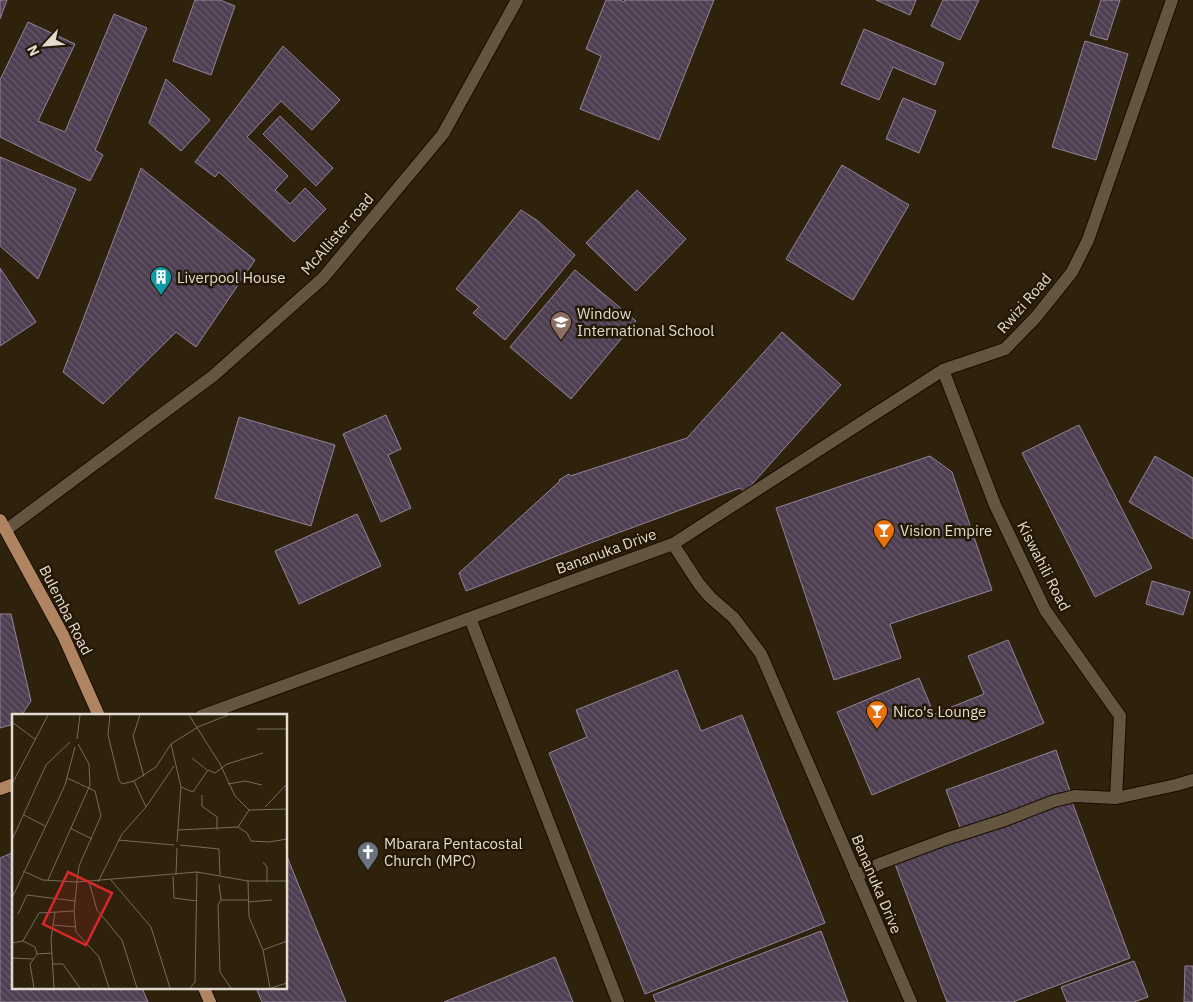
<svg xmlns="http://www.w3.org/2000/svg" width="1193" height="1002" font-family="'IBM Plex Sans',sans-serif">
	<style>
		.building { fill: url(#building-back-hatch); stroke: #958298 }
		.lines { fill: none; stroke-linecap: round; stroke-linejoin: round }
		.minor-casing { stroke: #160b00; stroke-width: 14 }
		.major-casing { stroke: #160b00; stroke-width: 14 }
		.minor { stroke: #635540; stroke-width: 12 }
		.major { stroke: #b08460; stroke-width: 12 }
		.labels { text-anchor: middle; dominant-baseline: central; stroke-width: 5; stroke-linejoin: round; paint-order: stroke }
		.street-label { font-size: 15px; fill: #e3dbcf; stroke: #241805 }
		.poi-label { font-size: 15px; fill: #e3dbcf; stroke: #241805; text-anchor: start }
		.inset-road { fill: none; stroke: #766c5b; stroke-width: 1 }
		.view { fill: #d62828; fill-opacity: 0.15; stroke: #d62828; stroke-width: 2.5 }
		.inset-edge { fill: none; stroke: #e3dbcf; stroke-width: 2.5 }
	</style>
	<defs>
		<pattern id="building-back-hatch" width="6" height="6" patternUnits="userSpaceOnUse" patternTransform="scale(1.25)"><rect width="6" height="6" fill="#4e3e51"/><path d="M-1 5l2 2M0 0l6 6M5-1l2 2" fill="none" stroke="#675969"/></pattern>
	</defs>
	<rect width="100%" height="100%" fill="#2e220d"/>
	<path class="building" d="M0 0H7L0 19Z
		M195 0H220L235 6 211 75 173 61Z
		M606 0H620L624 2 625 0H714L659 140 580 109 601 56 586 49Z
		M876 0H916L910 15Z
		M943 0H979L960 40 931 26Z
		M1101 0H1120L1107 40 1090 35Z
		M114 14 147 28 95 150 103 155 90 181 0 137V80L28 22 75 44 38 121 65 132Z
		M864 29 944 63 935 85 893 67 879 100 841 84Z
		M1085 41 1128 54 1096 160 1052 147Z
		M283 46 340 100 312 130 281 101 247 137 288 176 275 190 290 204 305 188 326 209 294 242 219 172 215 177 195 162Z
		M166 79 210 120 181 151 149 123Z
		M903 98 936 111 919 153 886 139Z
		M280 116 333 168 316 186 263 134Z
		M0 157 76 189 38 279 0 246Z
		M842 165 909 205 853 300 786 259Z
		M141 168 255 260 196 347 176 332 103 404 63 372Z
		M637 190 686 239 636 291 586 243Z
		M521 210 538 221 575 255 505 340 473 313 479 307 456 289Z
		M0 268 36 322 0 346Z
		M575 270 636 321 571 399 510 347Z
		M782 332 841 385 745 492 740 488 585 545 466 591 459 573 560 481 559 480 569 474 570 476 687 438Z
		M386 415 401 449 388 455 411 508 381 522 343 434Z
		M239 417 335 445 311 526 215 498Z
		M1079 425 1152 568 1095 597 1022 453Z
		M930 456 952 472 992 590 890 624 901 658 834 680 776 508Z
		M1155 456 1193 478V539L1129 502Z
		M357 514 381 566 299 604 275 551Z
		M1152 581 1190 592 1183 615 1146 604Z
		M0 614H11L31 701 21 716H14V724L0 728Z
		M1008 640 1044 723 872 795 837 712 919 678 934 714 984 694 968 656Z
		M677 670 701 731 742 715 825 923 645 994 549 753 587 737 576 710Z
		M1056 750 1070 791 961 830 946 790Z
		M1071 799 1130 958 1013 1002H947L895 864Z
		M14 852V988H142L148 1002H0V858Z
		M286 854 346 1002H262L256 988H286Z
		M821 931 848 1002H656L653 995Z
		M555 957 573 1002H444Z
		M1134 961 1148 997 1134 1002H1067L1061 987Z
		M1185 966H1193V1002H1184Z"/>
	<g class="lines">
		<g class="minor-casing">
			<path id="minor" d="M943 370 995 505 1045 610 1120 716 1116 798
				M6 530 213 376 323 278 443 134 517 0
				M673 544 943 370 1005 349 1036 317 1072 272 1088 240 1172 0
				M470 618 618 1002
				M201 716 673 544 699 584 710 597 734 618 761 654 911 1002
				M856 876 879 864 946 839 1005 820 1054 801 1075 796 1116 798 1176 785 1193 780"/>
		</g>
		<g class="major-casing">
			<path id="major" d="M0 520 63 635 99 716
				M0 789 14 784
				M204 988 210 1002"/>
		</g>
		<use href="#minor" class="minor"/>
		<use href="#major" class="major"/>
	</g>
	<defs>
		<g id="building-pin" transform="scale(1.125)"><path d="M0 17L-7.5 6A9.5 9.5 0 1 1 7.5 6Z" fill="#0f9aa8" stroke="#241805"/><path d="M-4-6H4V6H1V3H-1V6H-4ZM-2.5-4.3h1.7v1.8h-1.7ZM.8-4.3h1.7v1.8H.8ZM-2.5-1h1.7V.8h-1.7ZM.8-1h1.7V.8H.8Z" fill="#fff"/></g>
		<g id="school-pin" transform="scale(1.125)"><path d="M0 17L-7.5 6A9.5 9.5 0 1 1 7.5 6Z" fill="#8d6e63" stroke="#241805"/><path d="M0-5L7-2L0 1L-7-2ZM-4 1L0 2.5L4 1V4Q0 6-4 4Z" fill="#fff"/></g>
		<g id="bar-pin" transform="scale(1.125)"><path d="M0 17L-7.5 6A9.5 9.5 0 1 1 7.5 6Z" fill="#e8710a" stroke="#241805"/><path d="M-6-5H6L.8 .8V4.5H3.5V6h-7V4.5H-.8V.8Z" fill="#fff"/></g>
		<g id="church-pin" transform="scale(1.125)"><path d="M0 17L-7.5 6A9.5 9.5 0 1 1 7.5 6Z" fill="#6b7280" stroke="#241805"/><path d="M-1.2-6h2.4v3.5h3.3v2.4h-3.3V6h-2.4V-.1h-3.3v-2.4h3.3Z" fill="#fff"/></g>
	</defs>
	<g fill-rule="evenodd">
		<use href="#building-pin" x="161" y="277"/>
		<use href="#school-pin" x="561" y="322"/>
		<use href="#bar-pin" x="884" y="530"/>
		<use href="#bar-pin" x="877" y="711"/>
		<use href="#church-pin" x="368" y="852"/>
	</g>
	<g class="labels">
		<g class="street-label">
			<text transform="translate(337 234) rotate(-49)">McAllister road</text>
			<text transform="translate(1024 303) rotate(-49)">Rwizi Road</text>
			<text transform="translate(606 551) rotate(-20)">Bananuka Drive</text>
			<text transform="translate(1044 566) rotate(63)">Kiswahili Road</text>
			<text transform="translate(66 610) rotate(63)">Bulemba Road</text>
			<text transform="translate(877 884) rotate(67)">Bananuka Drive</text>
		</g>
		<g class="poi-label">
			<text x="177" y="277">Liverpool House</text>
			<text x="577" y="313">Window<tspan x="577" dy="17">International School</tspan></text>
			<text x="900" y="530">Vision Empire</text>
			<text x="893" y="711">Nico's Lounge</text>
			<text x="384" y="843">Mbarara Pentacostal<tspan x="384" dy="17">Church (MPC)</tspan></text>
		</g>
	</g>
	<g transform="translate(12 714)">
		<rect width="275" height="275" fill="#2e220d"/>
		<path class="inset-road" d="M128 1 121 22 132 63M177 1 208 50 223 82 237 96M0 8 24 26M245 15H275M65 25 68 1M180 44 195 56M55 64 83 77 89 102 67 152 65 168M122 67 144 53 159 30M0 70 36 1M216 70 233 67 250 71M169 73 181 78 196 56 203 59 215 50 251 39M190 81V92L205 103V116M134 93 162 52M253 93 275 70M237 96 275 95M12 101 33 112M226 113 235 119 239 127 257 128 275 125M58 114 80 125M166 116 226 113 237 96M0 126 34 51 58 28M106 126 162 131M165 128 169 73 159 30 186 13 216 1M168 131 207 135 208 161M251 148 255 153V168M11 157 31 166 65 168 185 158 236 167H275M164 161 165 134M161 162 162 184 185 187M36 166 78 71 77 50 66 30M99 166 139 213 158 274M236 167 237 203 251 236 258 274M77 168 85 196 110 226 125 274M86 168 110 120 134 93 122 67 110 70 107 66 96 21 98 1M207 170 209 186M0 184 53 71 63 33M236 188 260 186M62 197 64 218 87 243 97 274M6 200 15 181 63 187M41 211 64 213M11 227 23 233 25 240 18 250 22 274M0 229 11 227 27 199 62 197 65 168M251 236 275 227M25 240 40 239M0 244 21 245M41 250H51L68 274M42 274 39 225 43 198M178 274 183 268 185 158M219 274 208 258 206 191 209 186H236M259 274 275 269"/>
		<path class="view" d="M56 158 100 179 74 231 31 210Z"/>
		<rect width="275" height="275" class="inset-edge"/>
	</g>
	<g transform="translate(45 45) rotate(244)" stroke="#241805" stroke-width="4" paint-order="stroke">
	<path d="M0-4L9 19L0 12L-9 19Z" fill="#e3dbcf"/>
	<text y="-8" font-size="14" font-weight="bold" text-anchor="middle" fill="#e3dbcf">N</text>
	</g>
</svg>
